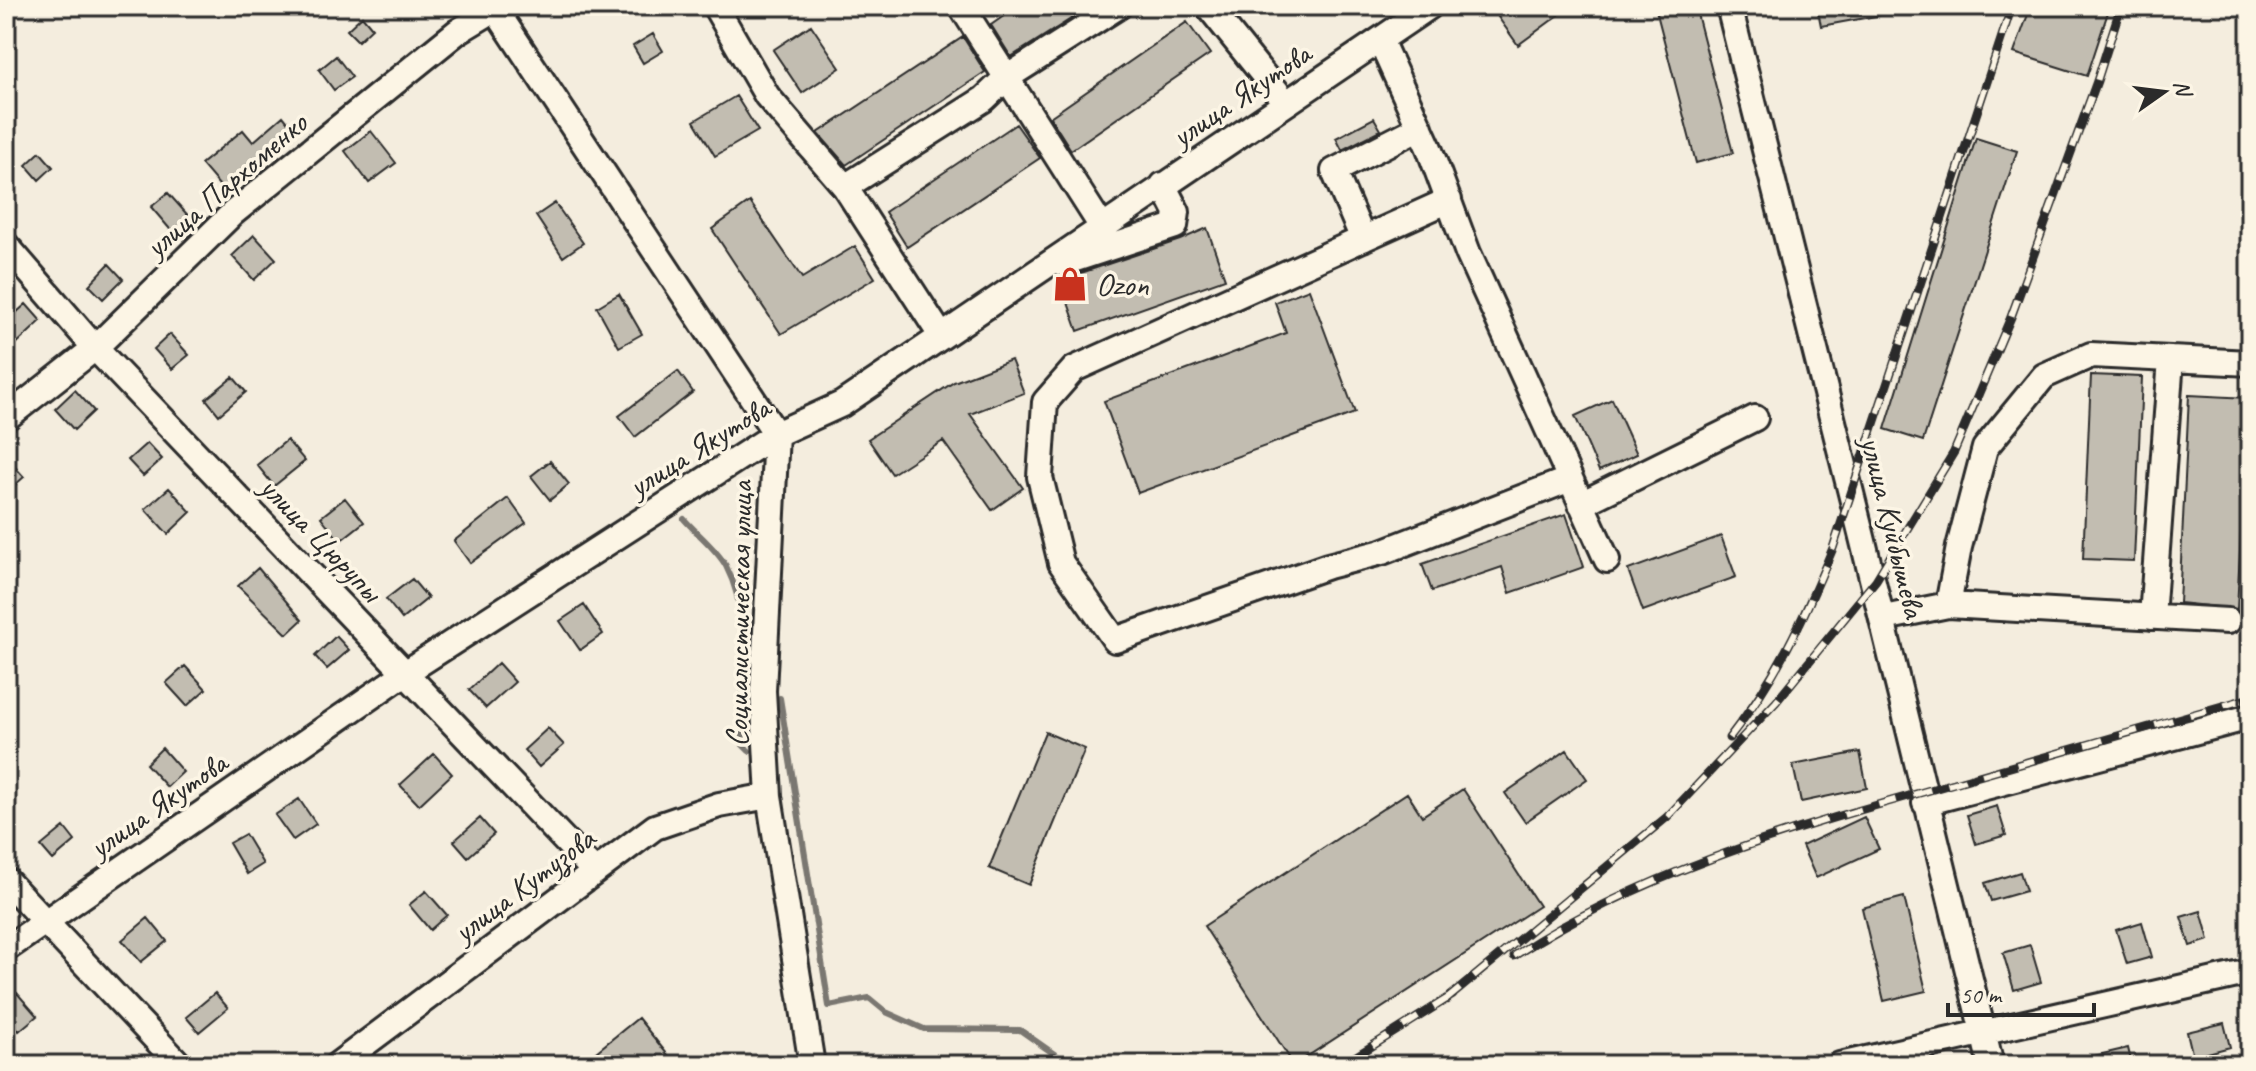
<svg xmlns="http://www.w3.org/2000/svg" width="2256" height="1071" font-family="Caveat,sans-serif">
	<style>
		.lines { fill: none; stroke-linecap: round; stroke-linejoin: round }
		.stream { stroke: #7a7771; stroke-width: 6 }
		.building { fill: #c2bdb1; stroke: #2b2b2b; stroke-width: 2 }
		.minor-casing { stroke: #2b2b2b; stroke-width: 30 }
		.minor { stroke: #fcf5e5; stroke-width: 24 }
		.rail-casing { stroke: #2b2b2b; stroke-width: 9 }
		.rail { stroke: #fcf5e5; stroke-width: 6; stroke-dasharray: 18; stroke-linecap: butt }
		.labels { text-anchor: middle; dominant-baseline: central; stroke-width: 7; stroke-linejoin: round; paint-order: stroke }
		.street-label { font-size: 32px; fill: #2b2b2b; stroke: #fcf5e5 }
		.poi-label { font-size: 32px; fill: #2b2b2b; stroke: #fcf5e5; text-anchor: start }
	</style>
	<rect width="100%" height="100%" fill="#f4edde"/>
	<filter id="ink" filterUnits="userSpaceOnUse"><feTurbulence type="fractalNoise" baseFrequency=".0125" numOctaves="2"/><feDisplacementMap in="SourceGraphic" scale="16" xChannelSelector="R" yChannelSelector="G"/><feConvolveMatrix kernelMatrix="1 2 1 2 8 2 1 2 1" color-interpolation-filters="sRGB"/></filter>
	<g filter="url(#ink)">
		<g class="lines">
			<path class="stream" d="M684 519C697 534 717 549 726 566 754 620 740 687 743 745L749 751
				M780 698 829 1006 869 998 886 1012 924 1029 1020 1030 1070 1065"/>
		</g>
		<path class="building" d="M1018 6H1091L1011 57 991 25Z
			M1513 6H1571L1518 45 1498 17Z
			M1655 6H1695L1733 153 1696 163Z
			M1817 6H1886L1887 14 1821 26Z
			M2031 6H2110L2087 76 2014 53Z
			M362 16 372 28 358 41 347 30Z
			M1187 22 1210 54 1071 150 1050 117Z
			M811 25 840 68 802 93 773 50Z
			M653 34 663 51 643 63 633 46Z
			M963 37 985 72 846 165 818 133Z
			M336 56 352 77 334 90 319 70Z
			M736 96 758 131 715 156 694 121Z
			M283 116 296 132 225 192 201 164 243 130 253 142Z
			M1374 118 1381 130 1342 150 1336 138Z
			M1016 124 1040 158 907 247 885 212Z
			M371 131 396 163 369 183 345 151Z
			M1976 138 2017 151 1923 441 1885 429Z
			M40 152 53 167 39 180 26 165Z
			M168 193 192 220 175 235 151 207Z
			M750 202 802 278 855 246 875 278 781 334 712 229Z
			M555 203 583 243 563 257 536 216Z
			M1207 228 1225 279 1078 331 1060 280 1180 240Z
			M254 235 276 259 254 280 232 256Z
			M109 264 123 279 103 299 89 285Z
			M1309 289 1355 413 1138 493 1104 401 1286 333 1275 302Z
			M619 294 642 334 619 347 597 307Z
			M26 304 41 321 14 346 6 337V322Z
			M170 334 189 355 172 369 154 349Z
			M1011 360 1024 393 970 414 1023 488 992 510 943 441 892 474 868 439 954 382Z
			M678 371 693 392 635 437 619 416Z
			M2091 375 2142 377 2134 561 2083 559Z
			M233 377 246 392 219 415 206 399Z
			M75 390 94 411 74 430 55 409Z
			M2189 395 2248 398 2237 609 2179 603Z
			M1612 399 1637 454 1599 471 1575 416Z
			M287 440 305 461 274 486 257 465Z
			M147 443 162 459 143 476 128 460Z
			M6 457 24 477 6 493Z
			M550 461 569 484 550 500 531 476Z
			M169 488 191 512 168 534 145 509Z
			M345 498 364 522 340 541 321 517Z
			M508 498 526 523 470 563 454 541Z
			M1566 514 1584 567 1510 593 1502 567 1432 591 1422 564Z
			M1721 536 1736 577 1643 611 1628 570Z
			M258 568 302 620 287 634 238 586Z
			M412 579 428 598 402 619 386 599Z
			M584 605 603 634 580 650 560 621Z
			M336 636 349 650 327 669 315 656Z
			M498 663 515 682 486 708 469 690Z
			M185 666 206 689 187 706 166 683Z
			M548 728 564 745 539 767 524 750Z
			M1045 732 1085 749 1029 885 989 868Z
			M162 748 183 772 167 787 146 764Z
			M1567 750 1587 779 1525 822 1505 793Z
			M1860 752 1867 788 1801 802 1793 765Z
			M434 754 452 774 419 805 400 785Z
			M1463 789 1539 906 1294 1065 1204 926 1407 793 1422 816Z
			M299 799 316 824 293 840 275 815Z
			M1997 806 2006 835 1976 844 1967 815Z
			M1864 817 1879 849 1816 878 1802 846Z
			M480 818 494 834 468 857 454 841Z
			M64 827 75 841 53 860 41 846Z
			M245 834 263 864 247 874 229 843Z
			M2020 872 2026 891 1991 901 1985 883Z
			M426 891 447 915 430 930 409 905Z
			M1904 897 1926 991 1884 1001 1862 908Z
			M2201 911 2209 940 2190 946 2181 917Z
			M148 918 167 941 141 962 122 940Z
			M2142 922 2152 957 2127 964 2116 930Z
			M2030 945 2041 982 2014 990 2003 953Z
			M17 993 37 1016 19 1031 6 1015V1002Z
			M215 993 228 1008 199 1032 186 1017Z
			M638 1018 676 1065H580Z
			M2224 1023 2230 1047 2193 1057 2187 1032Z
			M2128 1048 2132 1065H2082L2081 1059Z"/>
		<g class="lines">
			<g class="minor-casing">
				<path id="minor" d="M493 6 776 434 763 691 769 796 812 1065
					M715 6 767 96 845 187 940 334
					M961 6 1102 227
					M1208 6 1286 103
					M1729 6C1818 359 1906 711 1991 1065
					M1380 40 1429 148 1468 253 1607 560
					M845 187 984 99 1006 78 1119 6
					M1449 200 1074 369 1045 402 1040 477 1061 563 1115 640 1328 566 1382 552 1570 479
					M1363 239 1334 171 1420 127
					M6 245 95 348 595 872
					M1063 263 1175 226 1177 212 1163 185
					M6 418 95 348 233 213 457 32 495 9
					M1581 504 1755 418
					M1948 605 1959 547 1985 448 2044 376 2091 355 2250 363
					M2152 617 2171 359
					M1884 618 1948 605 2228 621
					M1925 803 2250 717
					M6 880 180 1065
					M6 949 405 673 776 434 842 404 1430 6
					M337 1065 655 827 719 805 769 796
					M1840 1065 2250 972"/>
			</g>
			<use href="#minor" class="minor"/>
			<g class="rail-casing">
				<path id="rail" d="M1729 738C1777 677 1803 620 1833 548L2012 6
					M1514 956C1639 874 1781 832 1923 792 2032 761 2141 729 2250 698
					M1446 1000 1667 817 1776 702 1876 580 1954 452 2011 317 2097 81 2121 6
					M1342 1065 1453 995"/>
			</g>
			<use href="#rail" class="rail"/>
		</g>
	</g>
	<defs>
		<g id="shop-bare" transform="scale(2.76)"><path d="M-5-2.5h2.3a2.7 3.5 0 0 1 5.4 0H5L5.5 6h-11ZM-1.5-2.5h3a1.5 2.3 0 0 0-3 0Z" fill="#c8321e" stroke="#fcf5e5" stroke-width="2.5" paint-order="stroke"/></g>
	</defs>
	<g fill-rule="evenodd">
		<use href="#shop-bare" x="1070" y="284"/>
	</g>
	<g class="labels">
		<g class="street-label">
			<text transform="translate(1241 95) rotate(-34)">улица Якутова</text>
			<text transform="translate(226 185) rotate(-41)">улица Пархоменко</text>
			<text transform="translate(699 447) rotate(-32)">улица Якутова</text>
			<text transform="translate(1893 527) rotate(76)">улица Куйбышева</text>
			<text transform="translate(321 539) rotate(46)">улица Цюрупы</text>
			<text transform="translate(739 614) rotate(-89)">Социалистическая улица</text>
			<text transform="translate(158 805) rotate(-35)">улица Якутова</text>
			<text transform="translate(524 885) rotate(-37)">улица Кутузова</text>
		</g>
		<g class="poi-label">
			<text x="1096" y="284">Ozon</text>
		</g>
	</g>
	<rect width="2256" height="1071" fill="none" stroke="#fcf5e5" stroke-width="32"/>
	<rect x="16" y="16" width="2224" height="1039" fill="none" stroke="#2b2b2b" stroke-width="3" filter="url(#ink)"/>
	<g transform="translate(2164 92) rotate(76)" stroke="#fcf5e5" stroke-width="6" paint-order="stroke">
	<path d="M0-6L14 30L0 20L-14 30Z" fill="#2b2b2b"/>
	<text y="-12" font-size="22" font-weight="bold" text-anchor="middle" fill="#2b2b2b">N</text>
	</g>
	<path d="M1948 1003v12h146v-12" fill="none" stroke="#2b2b2b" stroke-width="4"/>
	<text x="1960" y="1003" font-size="24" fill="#2b2b2b" stroke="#fcf5e5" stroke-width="6" paint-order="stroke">50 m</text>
</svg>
